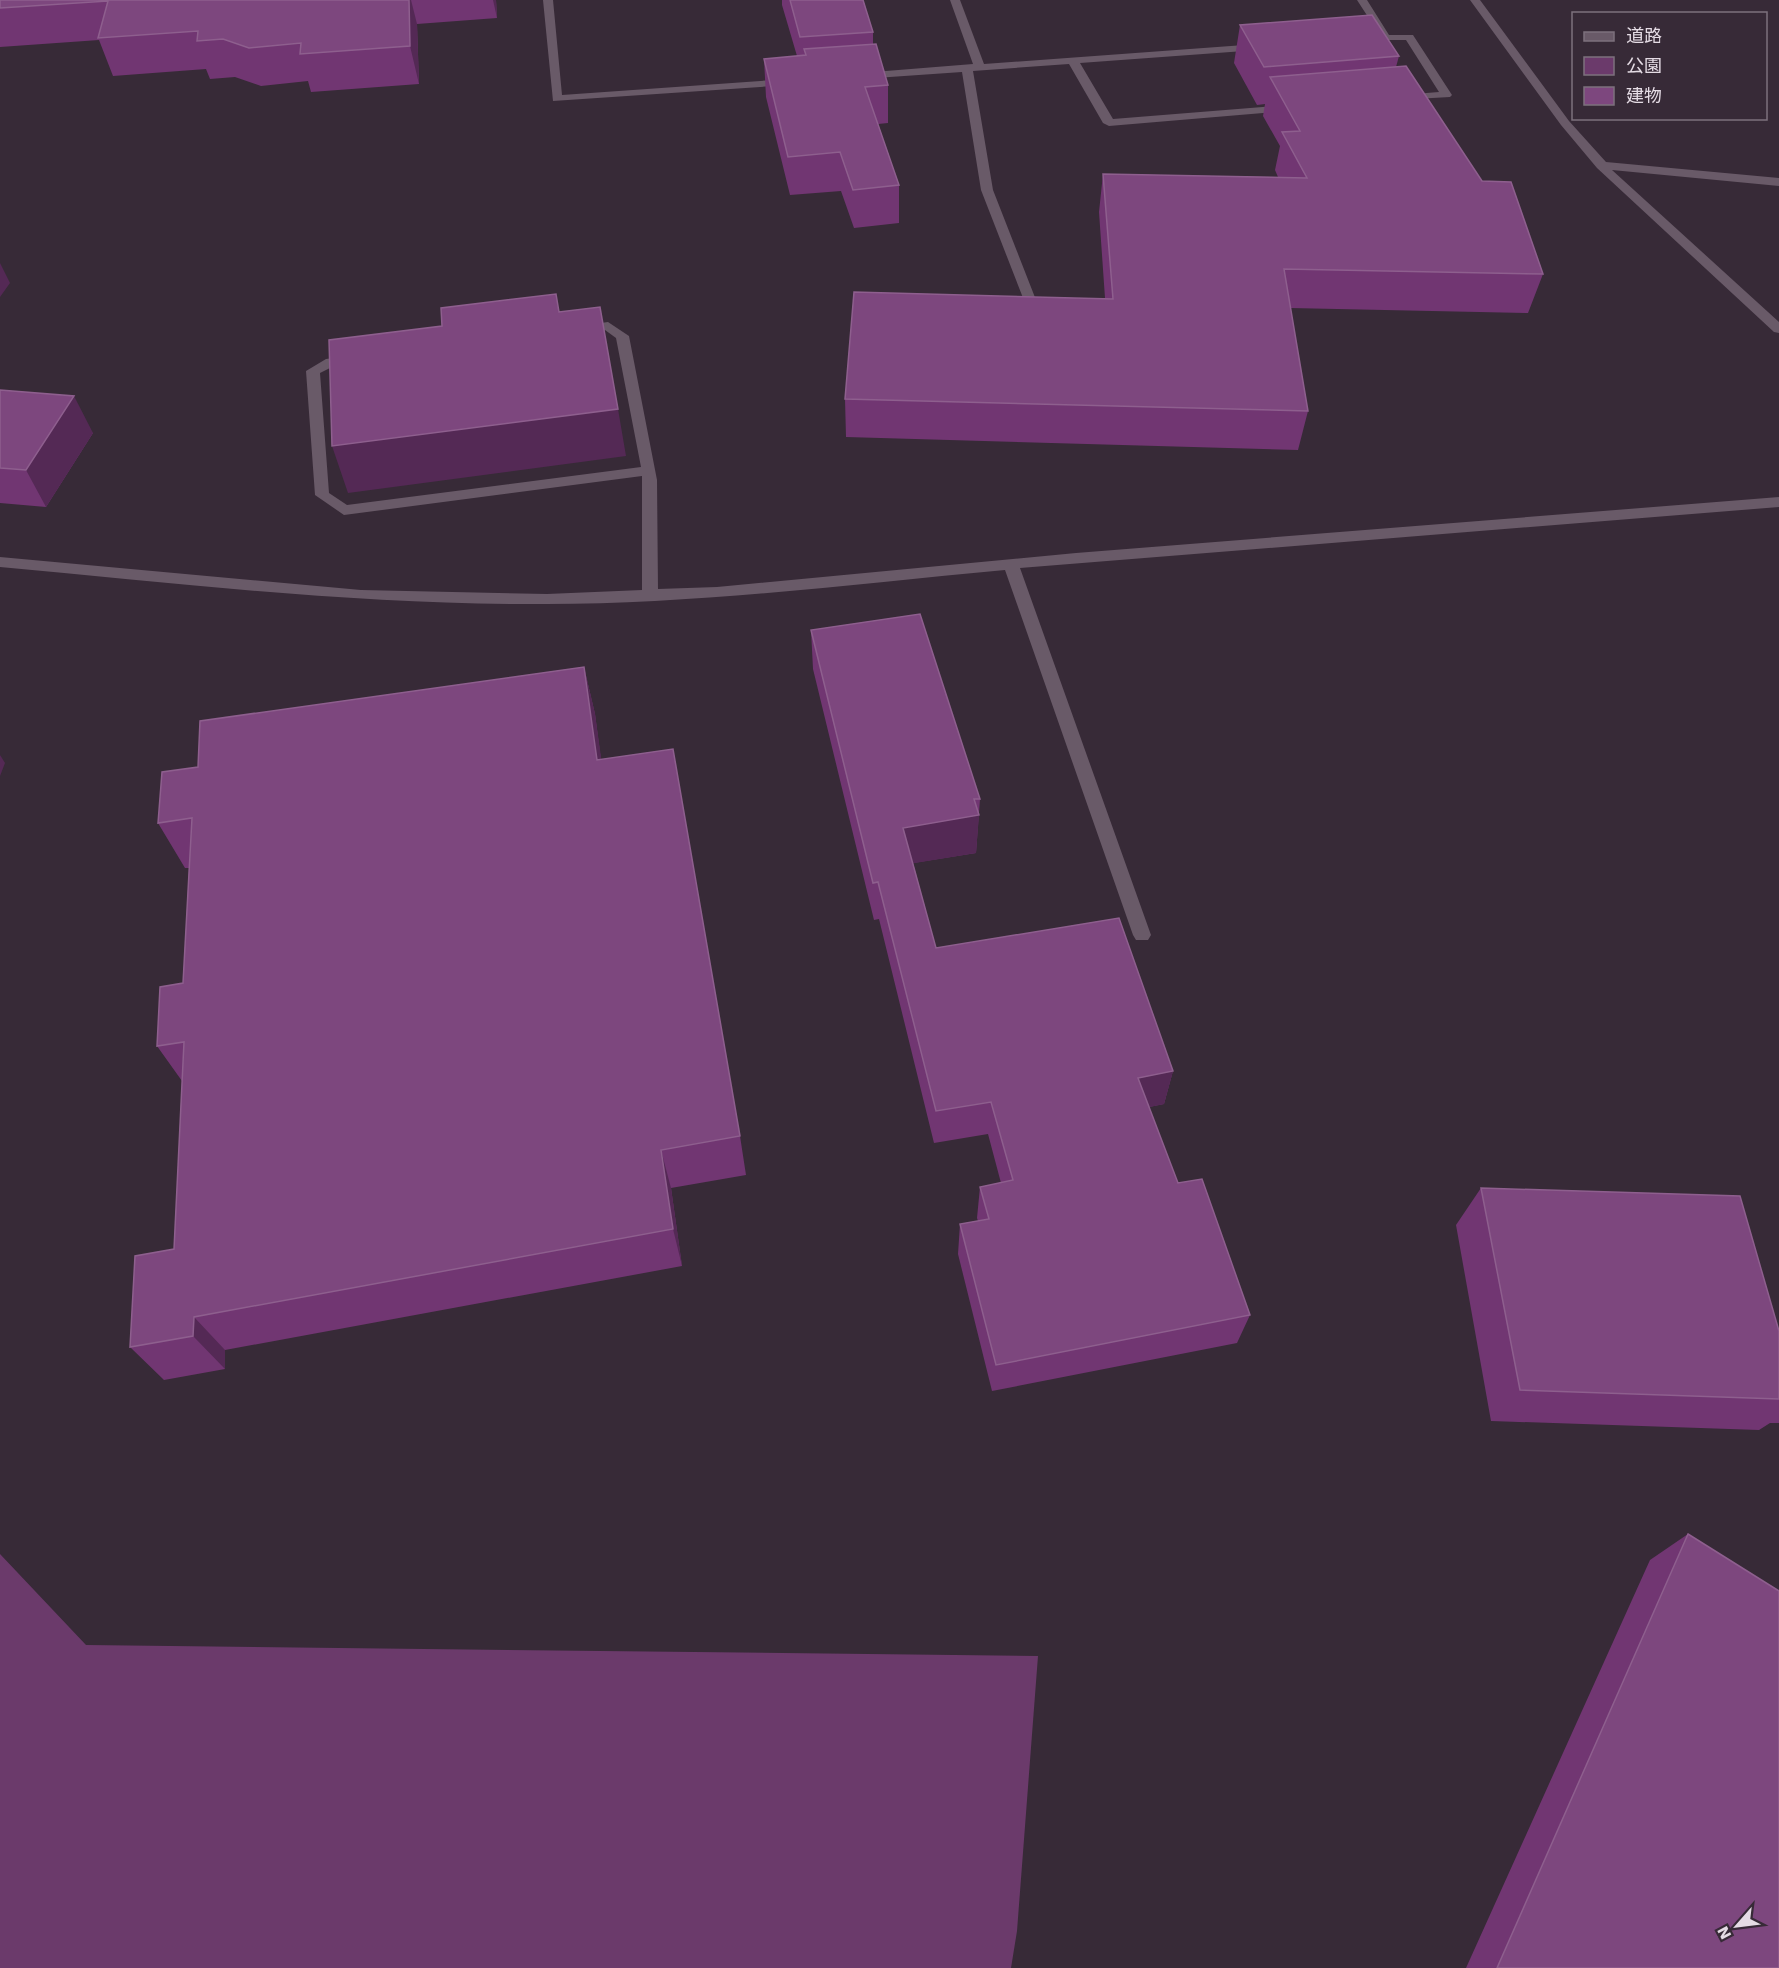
<svg xmlns="http://www.w3.org/2000/svg" width="1779" height="1968" font-family="'Work Sans','Noto Sans JP',sans-serif">
	<style>
		.green { fill: #6b3a6b }
		.lines { fill: none; stroke-linecap: round; stroke-linejoin: round }
		.minor { fill: #695a68; fill-rule: evenodd }
		.wall { fill: #713672 }
		.shaded-wall { fill: #542955 }
		.building { fill: #7d477e; stroke: #8e5f8e; stroke-width: 1.5 }
	</style>
	<rect width="100%" height="100%" fill="#372a37"/>
	<path class="green" d="M0 1554 86 1645 1038 1656 1017 1931 1011 1968H0Z"/>
	<g class="lines">
		<path class="minor" d="M543 0H553L562 95 788 79 794 82 788 85 553 101Z
			M950 0H960L984 64 1258 44 1263 47 1258 50 1080 63 1113 119 1286 105 1292 108 1286 111 1109 126 1103 123 1069 64 973 71 993 190 1036 300 1030 304 1025 303 981 190 962 72 861 79 855 76 861 73 973 64Z
			M1357 0H1367L1389 35H1413L1452 95 1450 97 1397 100V96L1401 95 1439 92 1406 40H1383Z
			M1470 0H1480L1569 121 1606 162 1779 178V186L1612 170 1779 322V333L1774 332 1597 168 1561 125Z
			M608 322 629 336 657 480 658 589 717 587 1076 553 1779 497V507L1020 568 1151 935 1148 940H1136L1133 935 1005 570C853 584 699 604 546 604 363 605 182 584 0 567V557L361 590 547 594 642 590V476L344 515 315 495 306 371 326 359 353 355 360 359 358 362 334 366 320 373 329 493 347 505 641 467 616 338 605 330 580 334 573 330 580 326Z"/>
	</g>
	<path class="wall" d="M0 0H496L497 18 417 24 419 84 311 92 308 81 261 86 235 77 210 79 206 69 113 76 99 40 0 47Z
		M782 0H863L873 32V44L888 85V123L878 124 899 185V223L854 228 841 191 790 195 766 97 764 59 797 56 782 5Z
		M1240 25 1399 56 1396 67 1543 274 1528 313 1290 308 1308 411 1298 450 846 437 845 399 1105 298 1099 212 1103 174 1278 177 1275 170 1280 146 1263 116 1265 104 1257 105 1234 63Z
		M0 390 93 433 46 507 0 503Z
		M811 630 980 799 976 853 913 863 936 948 1173 1071 1164 1104 1149 1107 1178 1183 1250 1315 1237 1343 992 1391 958 1254 960 1224 978 1221 977 1218 980 1187 1001 1183 988 1134 934 1143 879 919 874 920 813 669Z
		M584 667 595 714 601 760 740 1136 746 1175 671 1188 682 1266 225 1350V1369L164 1380 130 1347 174 1249 182 1081 157 1046 183 983 189 868H185L158 823 198 767Z
		M1481 1188 1779 1331V1423H1770L1759 1430 1491 1421 1456 1225Z
		M1688 1534 1779 1968H1466L1650 1560Z"/>
	<path class="shaded-wall" d="M409 0H411L417 24 419 84 410 46Z
		M493 0H496L497 18Z
		M0 263 10 283 0 297Z
		M74 396 93 433 46 507 26 470Z
		M618 409 626 456 348 493 332 446Z
		M584 667 595 714 608 807 597 760Z
		M0 755 5 763 0 776Z
		M979 815 976 853 903 865V828Z
		M1173 1071 1164 1104 1130 1111 1138 1078Z
		M661 1150 671 1188 682 1266 673 1229Z
		M194 1317 225 1350V1369L193 1336Z"/>
	<path class="building" d="M0 0H409L410 46 300 54 301 43 249 48 223 39 197 41 198 31 98 38 108 1 0 8Z
		M790 0H863L873 32 800 37Z
		M1372 15 1399 56 1264 67 1240 25Z
		M876 44 888 85 865 87 899 185 853 190 840 152 788 157 764 59 806 55 804 49Z
		M1406 66 1482 181 1511 182 1543 274 1284 269 1308 411 845 399 854 292 1113 299 1103 174 1307 178 1282 132 1300 131 1270 77Z
		M556 294 559 312 600 307 618 409 332 446 329 340 442 326 441 308Z
		M0 390 74 396 26 470 0 468Z
		M920 614 980 799H974L979 815 903 828 936 948 1119 918 1173 1071 1138 1078 1178 1183 1202 1179 1250 1315 996 1365 960 1224 989 1219 980 1187 1013 1180 991 1102 936 1111 878 882 873 883 811 630Z
		M584 667 597 760 673 749 740 1136 661 1150 673 1229 194 1317 193 1336 130 1347 135 1256 174 1249 184 1042 157 1046 160 987 183 983 192 818 158 823 162 772 198 767 200 721Z
		M1481 1188 1740 1196 1779 1331V1399L1520 1390Z
		M1688 1534 1779 1591V1968H1497Z"/>
	<rect x="1572" y="12" width="195" height="108" fill="#372a37" stroke="#7d717d" stroke-width="1.5"/>
	<rect x="1584" y="32" width="30" height="9" fill="#695a68" stroke="#7d717d" stroke-width="1.5"/>
	<text x="1626" y="42" font-size="18" fill="#e5dce5">道路</text>
	<rect x="1584" y="57" width="30" height="18" fill="#6b3a6b" stroke="#7d717d" stroke-width="1.5"/>
	<text x="1626" y="72" font-size="18" fill="#e5dce5">公園</text>
	<rect x="1584" y="87" width="30" height="18" fill="#7d477e" stroke="#7d717d" stroke-width="1.5"/>
	<text x="1626" y="102" font-size="18" fill="#e5dce5">建物</text>
	<g transform="translate(1737 1926) rotate(242)" stroke="#372a37" stroke-width="4.5" paint-order="stroke">
	<path d="M0-4.5L10 22L0 15L-10 22Z" fill="#e5dce5"/>
	<text y="-9" font-size="16" font-weight="bold" text-anchor="middle" fill="#e5dce5">N</text>
	</g>
</svg>
